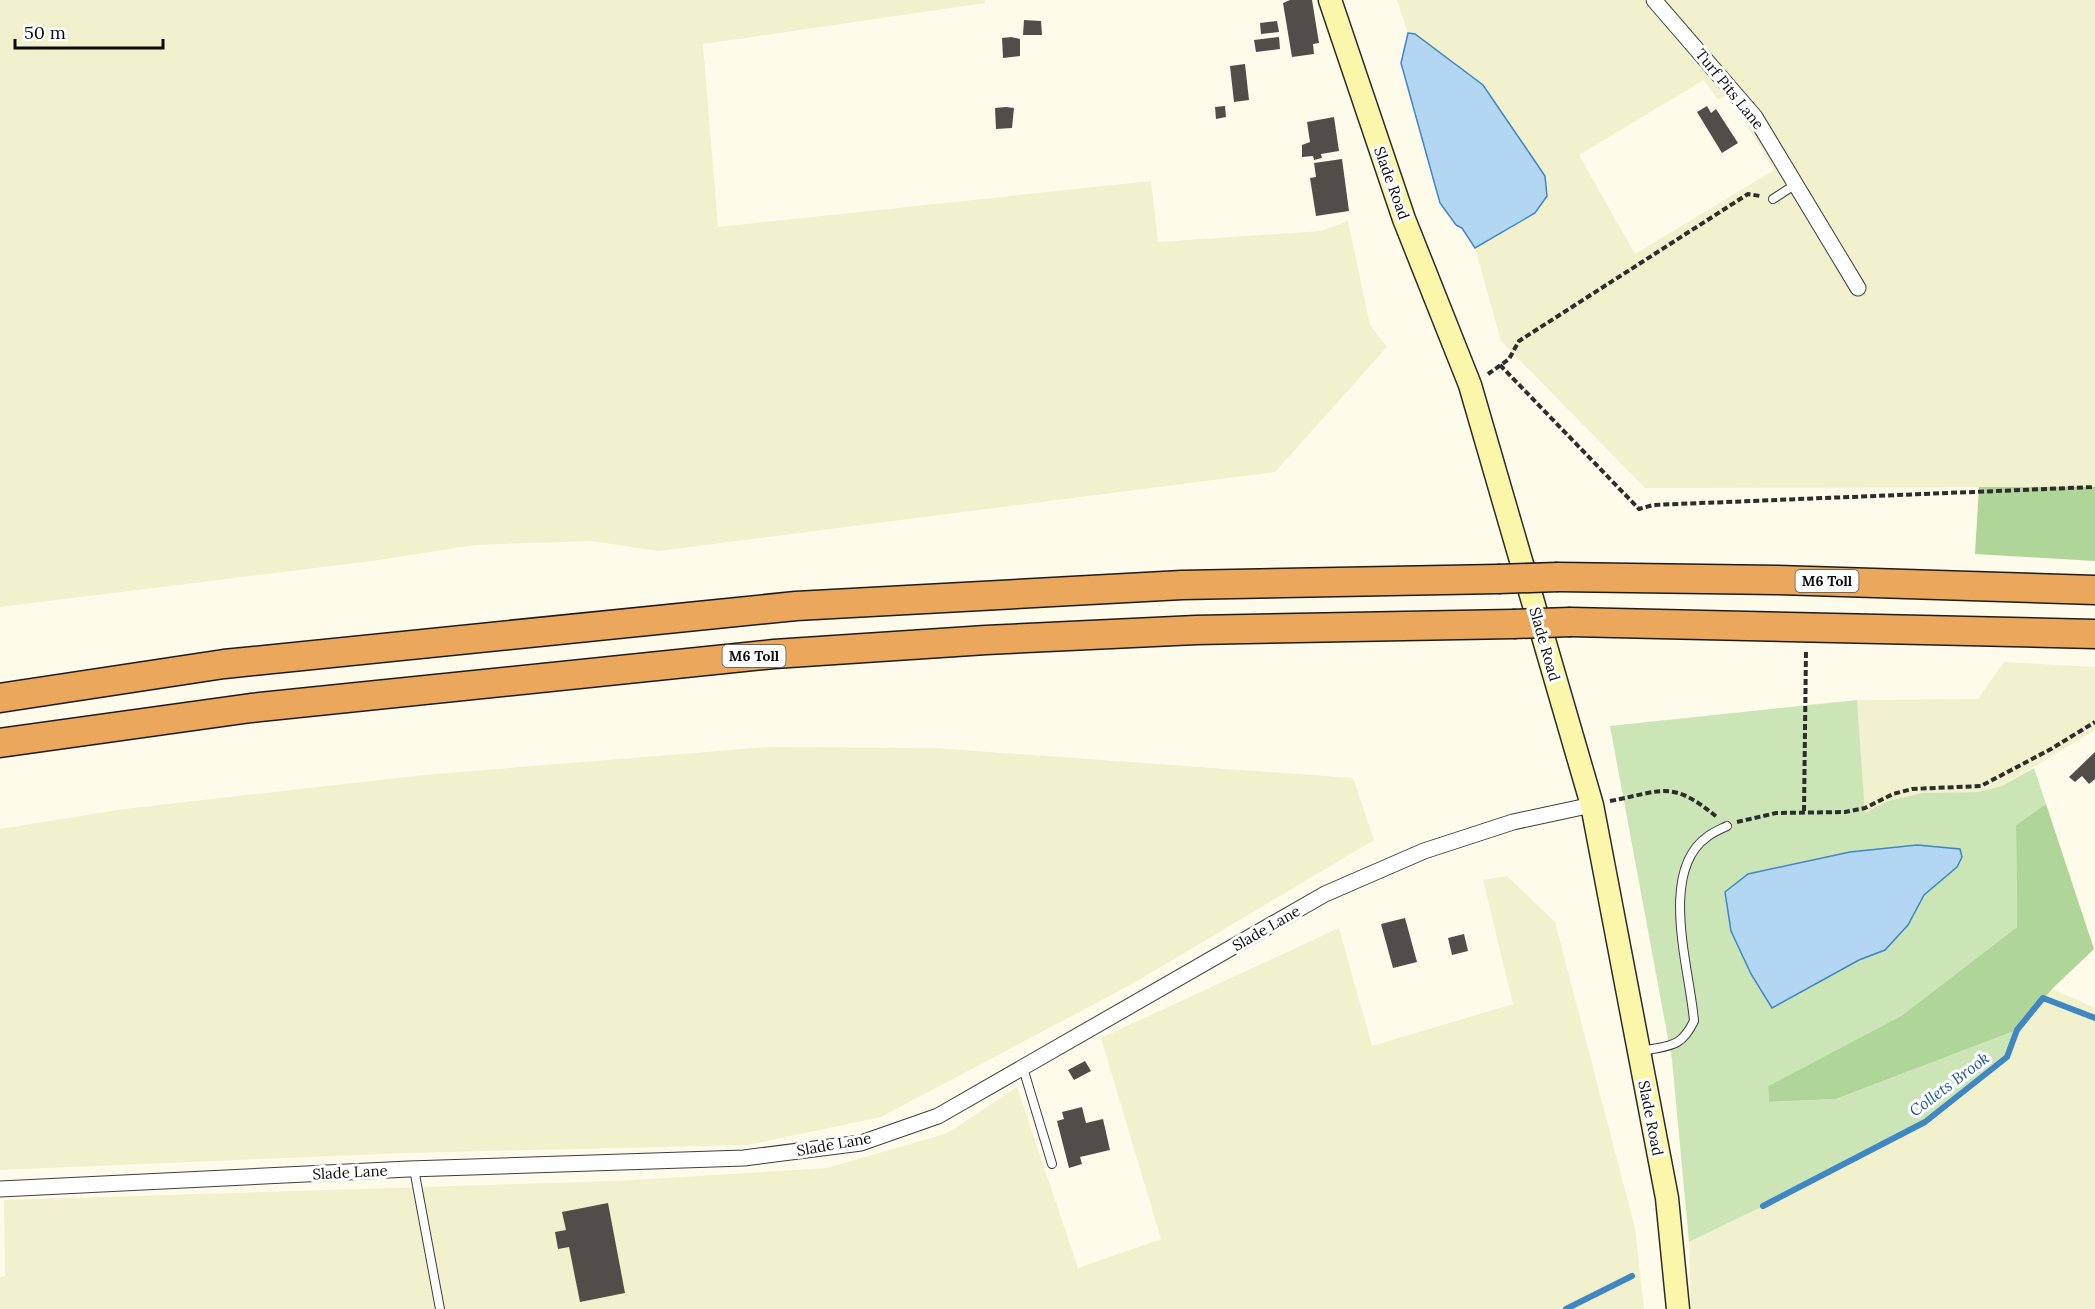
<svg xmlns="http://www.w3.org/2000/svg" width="2095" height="1309" font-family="Lora,serif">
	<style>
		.farmland { fill: #f2f1cd; fill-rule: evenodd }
		.green { fill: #cce5b7 }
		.forest { fill: #afd598 }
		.water { fill: #b3d6f2; stroke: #3f86c4; stroke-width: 1.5 }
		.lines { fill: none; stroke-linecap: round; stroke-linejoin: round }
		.stream { stroke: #3f86c4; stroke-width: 6 }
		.building { fill: #534d49 }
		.lane-casing { stroke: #3e3e3e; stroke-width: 10 }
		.street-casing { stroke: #3e3e3e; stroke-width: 17 }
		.secondary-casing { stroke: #2d2d2d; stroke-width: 25 }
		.highway-casing { stroke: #1c1c1c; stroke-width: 31 }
		.path { stroke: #2d2d2d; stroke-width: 4; stroke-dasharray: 6 3; stroke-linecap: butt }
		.lane { stroke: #fff; stroke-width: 8 }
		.street { stroke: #fff; stroke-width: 15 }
		.secondary { stroke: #faf6aa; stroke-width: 22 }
		.highway { stroke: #eba75c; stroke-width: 28 }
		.highway-bridge-casing { stroke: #1c1c1c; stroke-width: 31; stroke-linecap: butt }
		.highway-bridge { stroke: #eba75c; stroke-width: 28 }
		.labels { text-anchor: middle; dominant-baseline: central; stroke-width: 6; stroke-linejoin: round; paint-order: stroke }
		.shield { fill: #fff; stroke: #545454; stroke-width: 1.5 }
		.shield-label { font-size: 14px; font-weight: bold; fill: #0b0b0b }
		.street-label { font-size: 15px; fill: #0b0b0b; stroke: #fff }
		.water-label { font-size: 16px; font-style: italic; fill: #1d5994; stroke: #fff }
	</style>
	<rect width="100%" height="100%" fill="#fefbeb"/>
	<path class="farmland" d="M0 0H985V3L703 44 718 227 1151 181 1158 242 1321 231 1348 221 1370 325 1387 347 1275 472 658 551 591 541 475 545 372 561 0 607Z
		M1397 0H2095V487L1645 488 1501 341 1475 248 1535 213 1545 176 1483 85 1415 34 1408 33ZM1704 80 1718 100 1728 94 1774 170 1635 254 1579 155Z
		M2004 662 2095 667V730L2002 786 1977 792 1922 793 1888 801 1865 814 1857 700 1978 699Z
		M766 747 934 748 1353 778 1374 840 1132 984 881 1117 748 1145 406 1153 0 1170V829L124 809 424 775Z
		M1507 876 1555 922 1635 1228 1644 1309H0V1277L5 1276 4 1200 616 1181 827 1168 948 1133 1017 1087 1078 1268 1161 1239 1101 1038 1339 928 1372 1046 1513 1004 1483 880Z
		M2052 989 2095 1008V1309H1691L1689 1242 1776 1200 1925 1122 2007 1057 2017 1030Z"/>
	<path class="green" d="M1857 700 1865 813 1888 801 1922 793 1977 792 2002 786 2034 768 2046 804 2016 825 2017 927 1901 1016 1768 1086 1769 1102 1836 1099 2017 1030 2007 1057 1925 1122 1805 1186 1689 1242 1672 1060 1610 726Z"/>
	<path class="forest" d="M1979 487H2095V561L1975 554Z
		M2046 804 2094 949 2052 989 2017 1030 1836 1099 1769 1102 1768 1086 1901 1016 2017 927 2016 825Z"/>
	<path class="water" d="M1408 33 1415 34 1483 85 1545 176 1547 196 1535 213 1475 248 1462 228 1456 225 1440 203 1401 63Z
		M1917 845 1960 849 1962 857 1957 867 1924 895 1908 925 1885 950 1859 960 1772 1008 1751 974 1731 931 1725 892 1748 874 1850 852Z"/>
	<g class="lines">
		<path class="stream" d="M1763 1206 1925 1122 2007 1057 2017 1030 2043 998 2095 1018
			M1566 1309 1632 1276"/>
	</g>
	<path class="building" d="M1290 0H1312L1319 43 1313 44 1314 54 1292 57 1283 3Z
		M1024 20 1041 21 1042 35H1023Z
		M1277 21 1279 32 1261 34 1260 23Z
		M1011 37 1020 39V56L1003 58 1002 38Z
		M1279 37 1280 49 1256 52 1254 40Z
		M1245 64 1249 100 1234 102 1230 66Z
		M1225 106 1226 117 1216 119 1215 107Z
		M1707 106 1711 113 1716 109 1738 143 1722 153 1697 112Z
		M1006 107 1014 108 1012 128 996 129 995 108Z
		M1334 117 1339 151 1321 154 1322 158 1314 160 1313 156 1302 157V145L1310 142 1307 122Z
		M1342 159 1349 211 1316 216 1310 178 1316 177 1314 163Z
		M2095 752V779L2089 784 2082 776 2075 782 2069 777Z
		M1405 918 1417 962 1393 968 1381 924Z
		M1464 934 1468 951 1452 955 1448 938Z
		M1085 1061 1091 1071 1074 1080 1068 1070Z
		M1082 1107 1086 1123 1103 1119 1110 1150 1080 1157 1082 1164 1069 1168 1057 1121 1064 1119 1062 1112Z
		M608 1203 625 1293 580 1302 569 1247 558 1249 555 1232 566 1230 562 1212Z"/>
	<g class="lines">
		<g class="lane-casing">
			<path id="lane" d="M1773 199 1796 184
				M1643 1051C1670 1045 1681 1048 1694 1021 1690 970 1658 872 1707 837 1713 832 1721 829 1727 826
				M1023 1068 1052 1164
				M414 1169 440 1309"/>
		</g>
		<g class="street-casing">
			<path id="street" d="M1654 0 1755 117 1858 288
				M0 1189 409 1169 744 1158 861 1143 938 1116 1325 894 1424 851 1513 822 1592 805"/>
		</g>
		<g class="secondary-casing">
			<path id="secondary" d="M1330 0 1404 219 1470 385 1592 805 1667 1198 1678 1309"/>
		</g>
		<g class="highway-casing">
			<path id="highway" d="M1558 577 1777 580 2095 590
				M1571 622 2095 634
				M0 698 224 664 796 606 1182 585 1498 579
				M0 743 251 708 774 654 986 640 1196 630 1513 624"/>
		</g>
		<path class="path" d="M1500 365 1639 509 1653 505 2095 487
			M1488 374 1509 359 1519 341 1748 194 1760 196
			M1610 801C1664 791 1671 779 1718 818
			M1804 811 1806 650
			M1737 822 1776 813 1845 812 1865 808 1893 794 1912 789 1981 786 2051 749 2095 722"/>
		<use href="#lane" class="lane"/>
		<use href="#street" class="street"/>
		<use href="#secondary" class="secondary"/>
		<use href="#highway" class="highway"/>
		<g class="highway-bridge-casing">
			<path id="highway-bridge" d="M1498 579 1558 577
				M1513 624 1571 622"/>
		</g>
		<use href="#highway-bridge" class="highway-bridge"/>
	</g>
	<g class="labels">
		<g class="shield">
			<rect x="1795.5" y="570" width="63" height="22" rx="4.5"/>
			<rect x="722.5" y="645" width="63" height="22" rx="4.5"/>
		</g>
		<g class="shield-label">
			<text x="1827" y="581">M6 Toll</text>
			<text x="754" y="656">M6 Toll</text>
		</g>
		<g class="street-label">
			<text transform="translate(1730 89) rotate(51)">Turf Pits Lane</text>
			<text transform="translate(1392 183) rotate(70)">Slade Road</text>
			<text transform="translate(1545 644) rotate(74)">Slade Road</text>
			<text transform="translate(1266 928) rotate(-30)">Slade Lane</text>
			<text transform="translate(1651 1118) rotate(79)">Slade Road</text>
			<text transform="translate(834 1144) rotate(-10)">Slade Lane</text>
			<text transform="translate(350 1172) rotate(-3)">Slade Lane</text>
		</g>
		<g class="water-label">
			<text transform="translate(1949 1084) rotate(-37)">Collets Brook</text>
		</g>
	</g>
	<path d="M15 39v9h148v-9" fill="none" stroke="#0b0b0b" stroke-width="3"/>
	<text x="24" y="39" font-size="18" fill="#0b0b0b" stroke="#ffffff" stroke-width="4.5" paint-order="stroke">50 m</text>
</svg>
